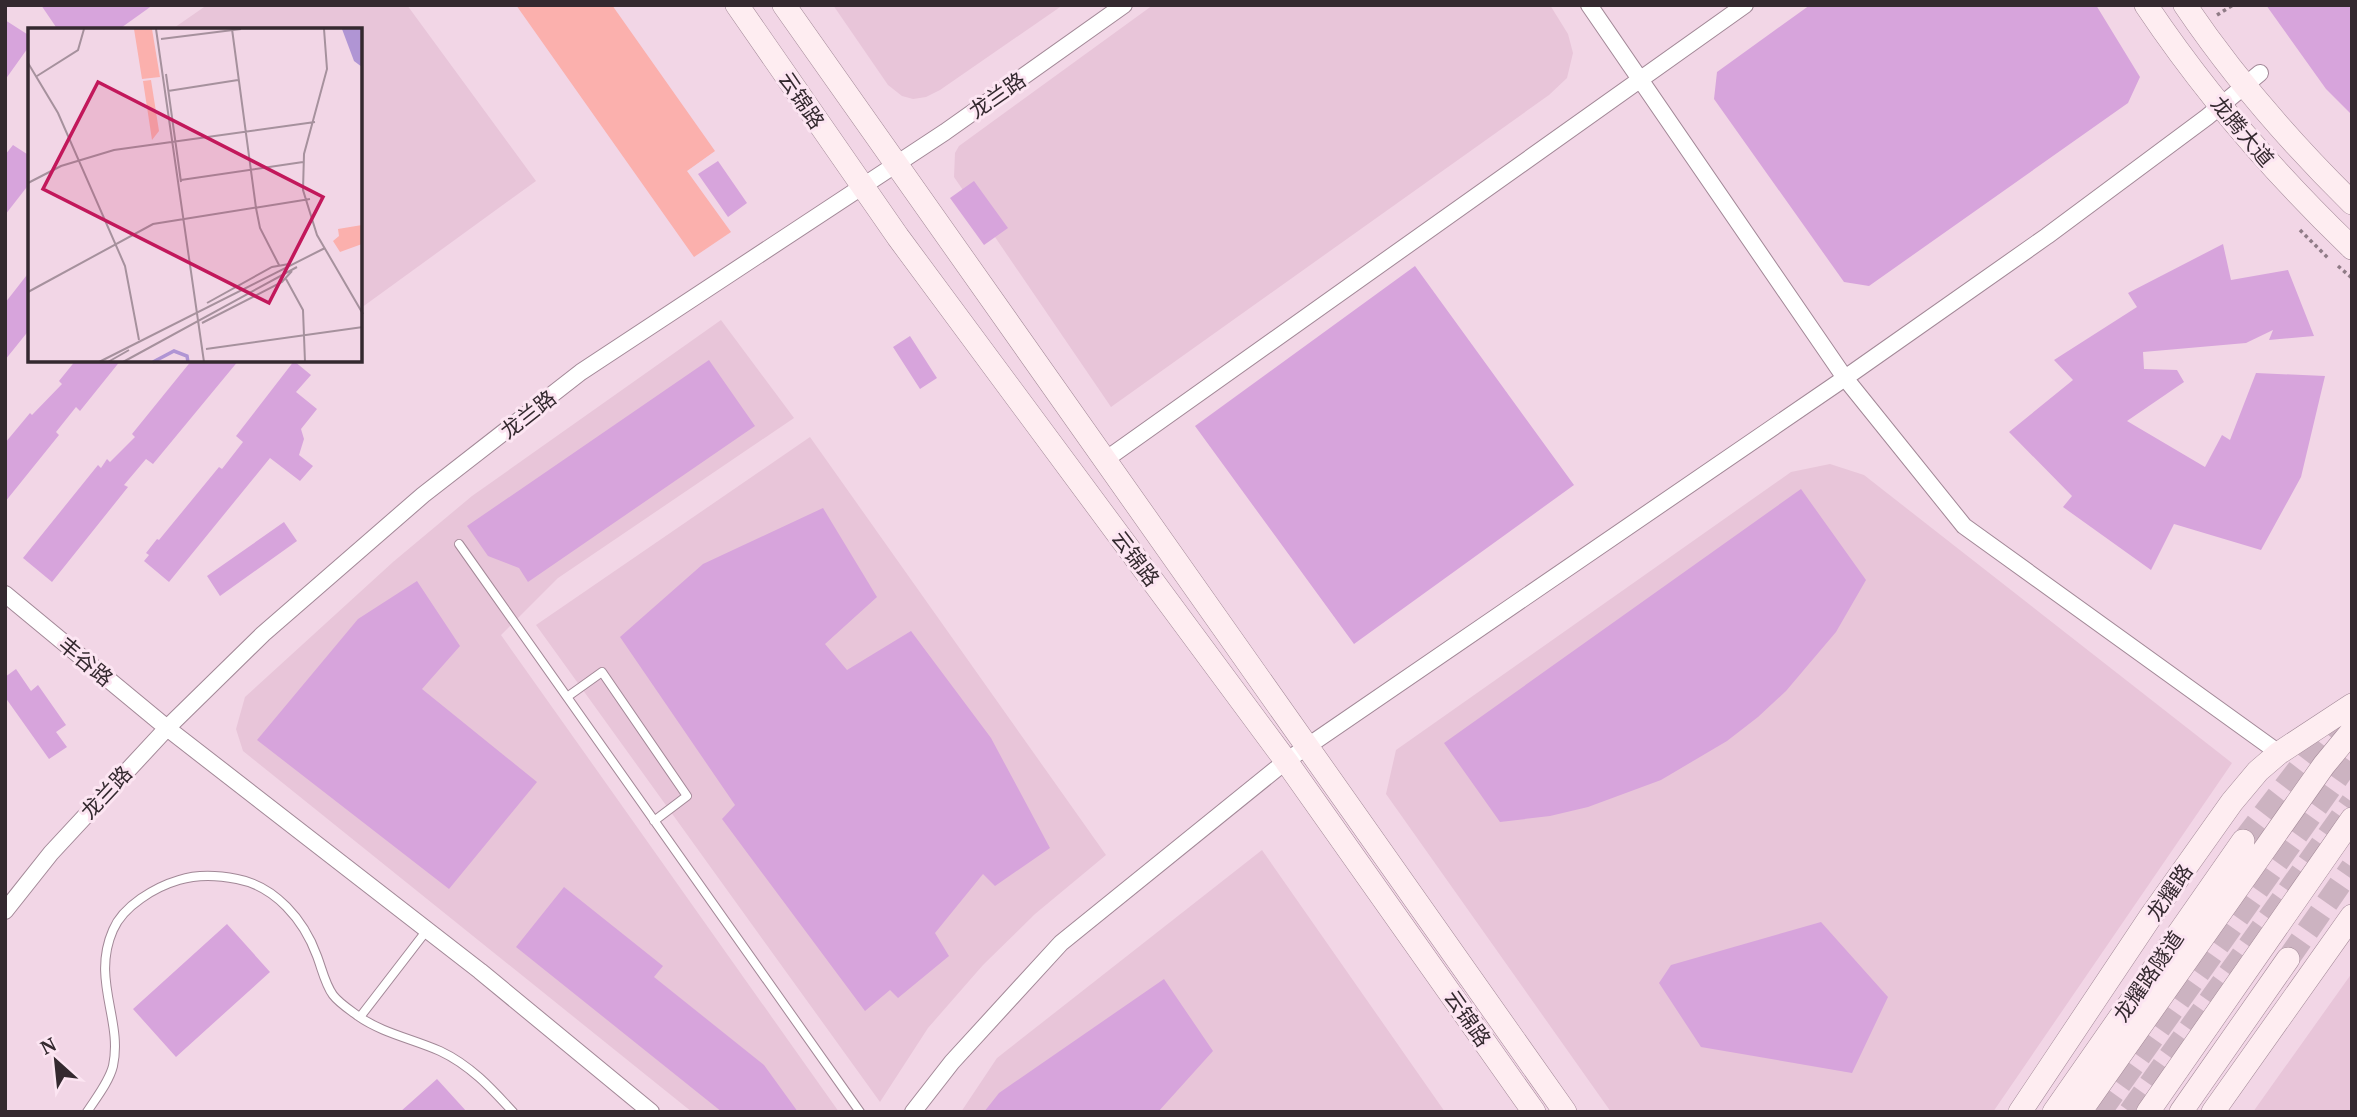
<svg xmlns="http://www.w3.org/2000/svg" width="2357" height="1117" font-family="'PT Serif','Noto Sans SC',serif">
	<style>
		.built { fill: #e8c5d9 }
		.green { fill: #fbb0ad }
		.building { fill: #d7a4dc }
		.lines { fill: none; stroke-linecap: round; stroke-linejoin: round }
		.secondary-tunnel { stroke: #ccb3c1; stroke-width: 23; stroke-dasharray: 23 11; stroke-linecap: butt }
		.service-casing { stroke: #a28897; stroke-width: 10 }
		.minor-casing { stroke: #a28897; stroke-width: 18 }
		.secondary-casing { stroke: #a28897; stroke-width: 24 }
		.path { stroke: #8f7b86; stroke-width: 3.5; stroke-dasharray: 3.5 3.5; stroke-linecap: butt }
		.service { stroke: #fff; stroke-width: 8 }
		.minor { stroke: #fff; stroke-width: 16 }
		.secondary { stroke: #feedf1; stroke-width: 23 }
		.labels { text-anchor: middle; dominant-baseline: central; stroke-width: 6; stroke-linejoin: round; paint-order: stroke }
		.street-label { font-size: 21px; fill: #34292f; stroke: #fce5f2 }
		.inset-river { fill: none; stroke: #b095d4; stroke-width: 3.5 }
		.inset-road { fill: none; stroke: #a6919d; stroke-width: 2 }
		.view { fill: #c2185b; fill-opacity: 0.15; stroke: #c2185b; stroke-width: 3.5 }
		.inset-edge { fill: none; stroke: #34292f; stroke-width: 3.5 }
	</style>
	<rect width="100%" height="100%" fill="#f2d6e6"/>
	<path class="built" d="M207 5H407L536 181 361 308 360 30H171Z
		M833 5H1063L940 90 926 97 913 99 902 96 888 85Z
		M1153 5H1550L1568 34 1573 53 1567 78 1549 95 1111 407 954 177 955 153 959 146Z
		M721 320 794 418 558 578 501 635 839 1112H692L243 751 236 729 245 697 393 562 472 496Z
		M810 437 1106 855 1035 914 983 965 928 1028 880 1102 536 625Z
		M1830 464 1864 475 2232 763 1993 1112H1611L1386 794 1396 750 1791 472Z
		M1262 850 1445 1112H961L997 1058Z
		M2352 973V1112H2253Z"/>
	<path class="green" d="M516 5H612L715 151 687 171 731 232 694 257Z"/>
	<path class="building" d="M41 5H153L118 30H58Z
		M1810 5H2096L2140 77 2128 103 1869 286 1844 282 1714 99 1717 72Z
		M2266 5H2352V115L2326 89Z
		M5 20 30 36V45L5 80Z
		M13 145 30 156V183L5 215V155Z
		M718 161 747 203 728 217 698 174Z
		M974 181 1008 228 984 245 950 198Z
		M2223 244 2231 280 2288 270 2314 336 2269 340 2273 330 2246 343 2143 352 2144 369 2177 370 2184 382 2127 421 2205 467 2222 435 2230 440 2256 373 2325 376 2301 477 2261 550 2174 524 2151 570 2063 507 2072 496 2009 432 2073 380 2054 360 2137 307 2128 293Z
		M1415 266 1574 485 1354 644 1195 426Z
		M30 271V329L5 360V303Z
		M910 336 937 378 920 389 893 347Z
		M76 360H121L80 411 76 407 56 432 59 435 5 502V443L30 413 32 415 62 384 59 381Z
		M192 360H239L153 464 146 459 124 485 128 487 52 582 23 558 98 465 101 468 107 459 110 462 135 437 132 434Z
		M709 360 755 426 528 582 519 568 488 556 467 526Z
		M294 361 311 375 296 392 317 409 301 429 304 439 299 455 313 466 300 481 270 458 169 582 144 561 149 555 146 553 157 539 159 540 219 467 222 469 243 442 236 436Z
		M1801 489 1866 580 1836 632 1786 691 1758 717 1727 741 1661 780 1588 807 1550 816 1500 822 1444 743Z
		M823 508 877 597 825 644 847 670 911 631 991 738 1050 848 995 886 983 874 935 933 949 956 898 998 890 990 865 1011 722 819 735 805 620 637 703 564Z
		M284 522 297 541 220 596 207 576Z
		M417 581 460 646 422 689 537 782 449 889 257 740 358 619Z
		M16 669 31 691 38 685 66 725 56 732 67 747 49 759 5 697V677Z
		M564 887 663 966 654 977 764 1065 798 1112H722L516 947Z
		M1821 922 1888 997 1852 1073 1701 1047 1659 983 1671 965Z
		M227 924 270 972 176 1057 133 1009Z
		M1164 979 1213 1051 1158 1112H984L999 1093Z
		M437 1079 467 1112H400Z"/>
	<g class="lines">
		<path class="secondary-tunnel" d="M2243 841 2338 718
			M2288 959 2352 867
			M2100 1112 2352 757
			M2130 1112 2352 802"/>
		<g class="service-casing">
			<path id="service" d="M459 544 860 1112
				M567 697 602 672 687 796 654 821
				M360 1017 427 930
				M87 1112C96 1098 109 1082 113 1066 123 1020 91 980 113 930 123 906 155 887 179 880 198 874 217 875 237 879 275 886 304 920 317 956 322 969 325 984 333 995 339 1003 350 1010 358 1016 382 1033 413 1039 440 1051 470 1065 491 1088 513 1112"/>
		</g>
		<g class="minor-casing">
			<path id="minor" d="M1589 5 1845 378 1964 526 2279 753
				M1105 460 1745 5
				M5 594 167 728 480 971 651 1112
				M5 911 51 853 167 728 263 634 423 495 581 372 945 132 1124 5
				M913 1112 952 1062 1061 943 1286 761 1845 378 2047 236 2207 117 2260 73"/>
		</g>
		<g class="secondary-casing">
			<path id="secondary" d="M737 5 898 237 1286 761 1534 1112
				M784 5 1565 1112
				M2146 5C2205 93 2275 174 2352 248
				M2185 5C2233 76 2291 143 2352 203
				M2020 1112 2151 916 2232 802 2258 771 2279 753 2352 705
				M2054 1112 2243 841
				M2080 1112 2324 765 2352 731
				M2148 1112 2352 819
				M2181 1112 2288 959
				M2213 1112 2352 916"/>
		</g>
		<path class="path" d="M2217 15 2233 5
			M2300 230 2329 259
			M2338 266 2352 278"/>
		<use href="#service" class="service"/>
		<use href="#minor" class="minor"/>
		<use href="#secondary" class="secondary"/>
	</g>
	<g class="labels">
		<g class="street-label">
			<text transform="translate(997 95) rotate(-35)">龙兰路</text>
			<text transform="translate(802 100) rotate(56)">云锦路</text>
			<text transform="translate(2243 131) rotate(50)">龙腾大道</text>
			<text transform="translate(528 414) rotate(-38)">龙兰路</text>
			<text transform="translate(1136 558) rotate(53)">云锦路</text>
			<text transform="translate(86 661) rotate(40)">丰谷路</text>
			<text transform="translate(106 792) rotate(-47)">龙兰路</text>
			<text transform="translate(2169 892) rotate(-55)">龙耀路</text>
			<text transform="translate(2148 976) rotate(-55)">龙耀路隧道</text>
			<text transform="translate(1468 1018) rotate(55)">云锦路</text>
		</g>
	</g>
	<g transform="translate(28 28)">
		<rect width="334" height="334" fill="#f2d6e6"/>
		<path d="M106 1H124L132 49 114 51ZM123 52 131 103 124 112 115 53ZM334 197V216L312 224 305 213 311 208 310 201Z" fill="#fbb0ad"/>
		<path d="M314 1H334V54V39L326 33Z" fill="#b095d4"/>
		<path class="inset-river" d="M125 334 146 323 159 328 160 334"/>
		<path class="inset-road" d="M128 1 176 334M204 1 228 180 232 200 251 237M296 1 299 41 276 126 275 162 289 207 335 286M133 11 213 1M0 35 30 85 97 238 111 312M138 46 153 154M9 48 50 22 56 1M140 63 210 52M153 152 275 134M0 155 33 138 86 122 287 94M258 251 275 282 277 334M0 264 125 196 282 171M179 275 244 239 261 236M174 295 254 254 264 243M178 321 335 299M71 334 297 220M80 334 101 322M95 334 269 239"/>
		<path class="view" d="M70 54 295 169 241 275 15 161Z"/>
		<rect width="334" height="334" class="inset-edge"/>
	</g>
	<rect width="2357" height="1117" fill="none" stroke="#34292f" stroke-width="14"/>
	<g transform="translate(56 1061) rotate(333)" stroke="#fce5f2" stroke-width="5" paint-order="stroke">
	<path d="M0-5L12 26L0 18L-12 26Z" fill="#34292f"/>
	<text y="-10" font-size="19" font-weight="bold" text-anchor="middle" fill="#34292f">N</text>
	</g>
</svg>
